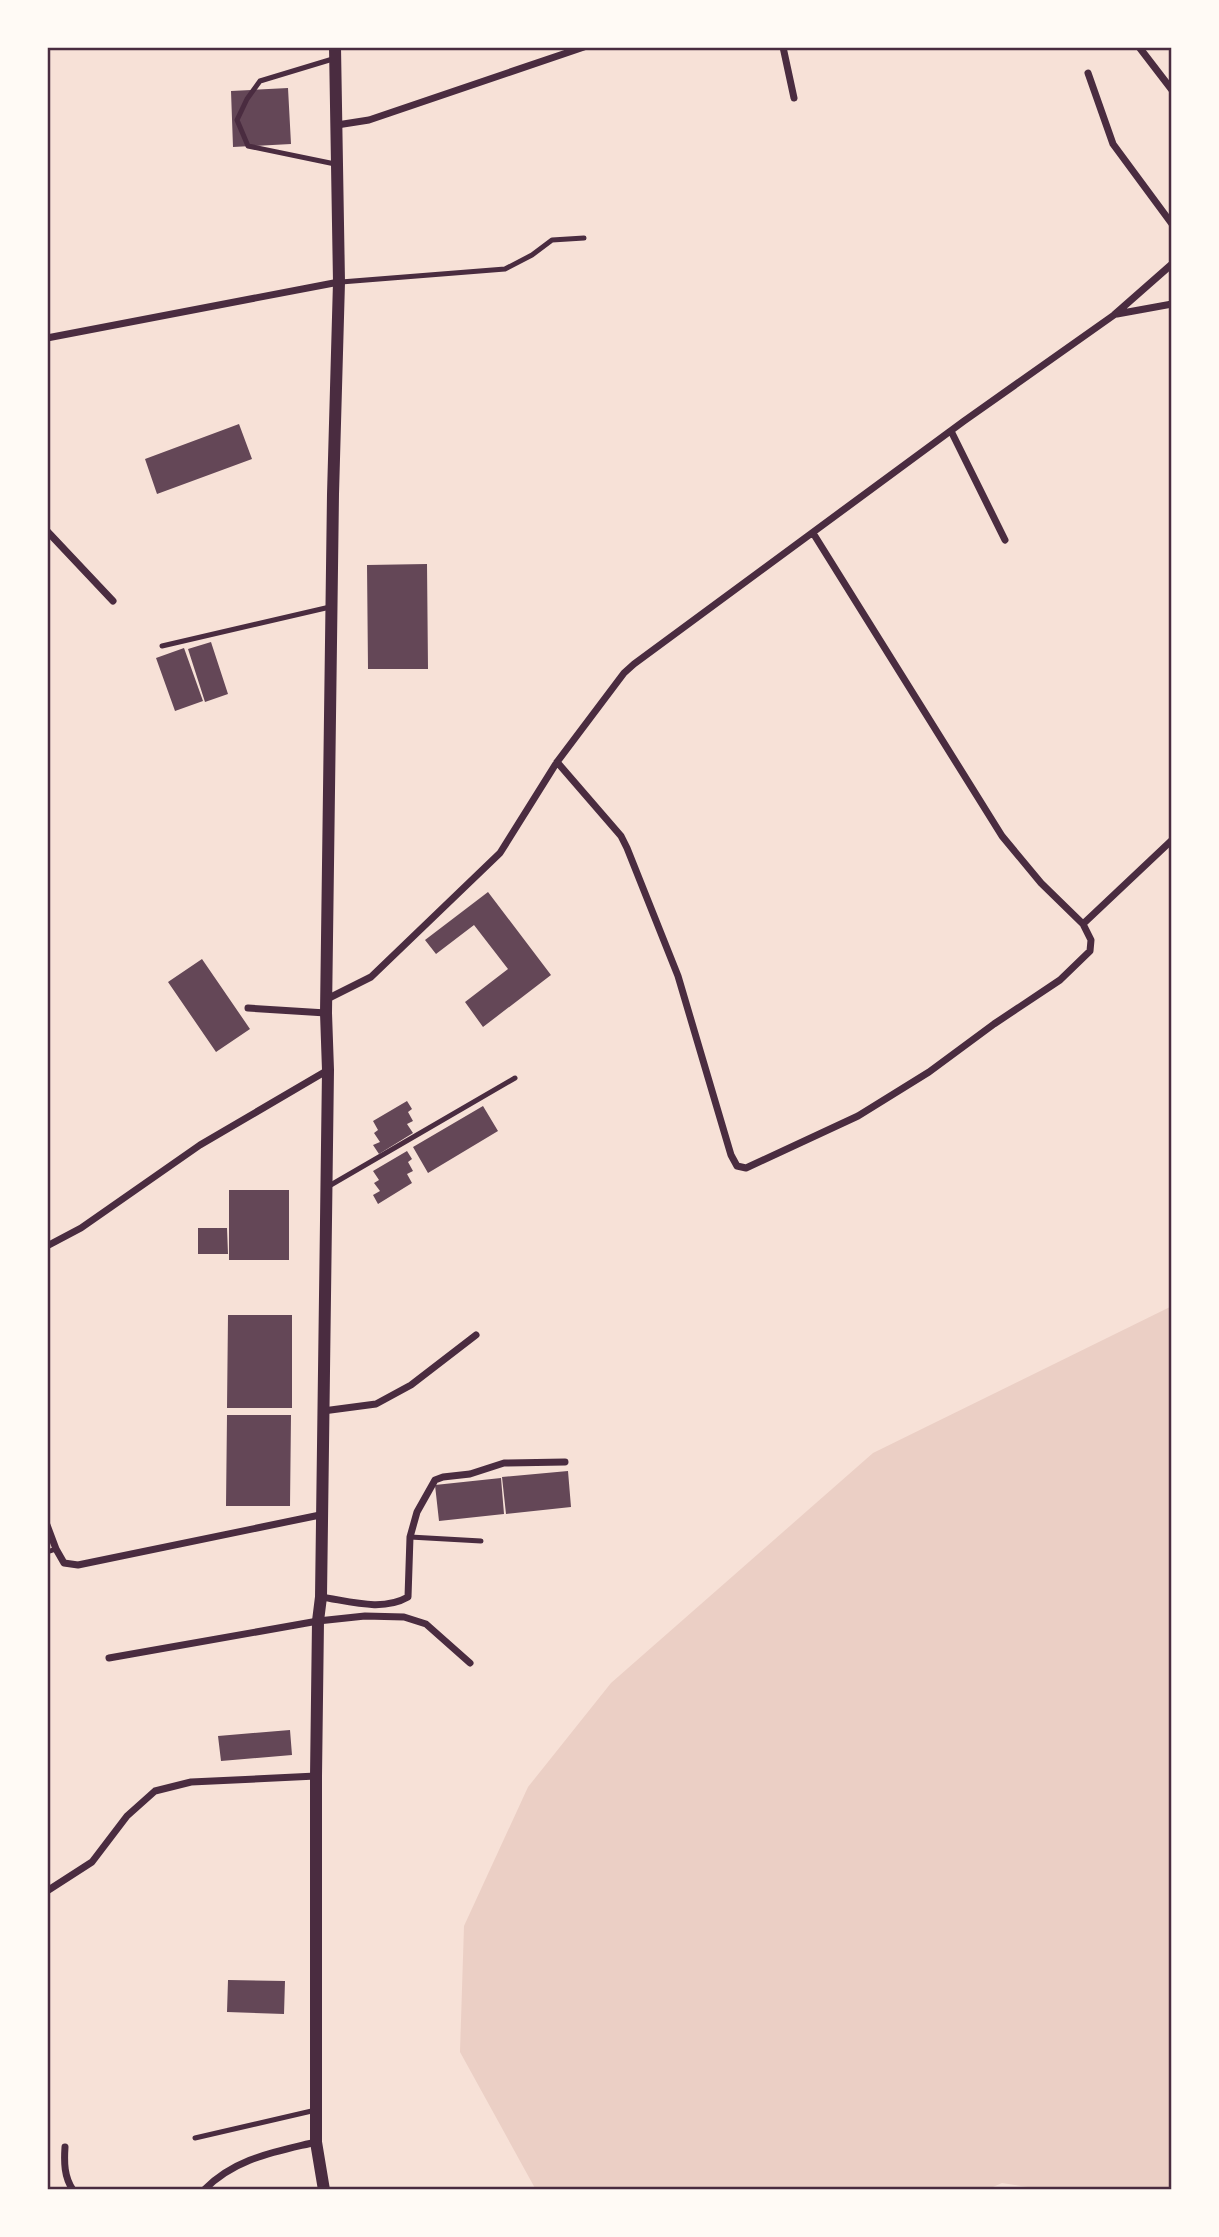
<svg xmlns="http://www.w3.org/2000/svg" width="1219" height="2237" font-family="'IBM Plex Sans',sans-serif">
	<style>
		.green { fill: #ebcfc5 }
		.building { fill: #644757 }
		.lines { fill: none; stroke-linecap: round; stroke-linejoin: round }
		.service { stroke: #4a2c40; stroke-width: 5 }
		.minor { stroke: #4a2c40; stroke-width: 7 }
		.tertiary { stroke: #4a2c40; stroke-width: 12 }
		.neatline { fill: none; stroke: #4a2c40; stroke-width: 2.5 }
	</style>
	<rect width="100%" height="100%" fill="#f7e1d7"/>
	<path class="green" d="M1172 1306V2190H1048L1002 2183 986 2190H536L460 2052 464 1926 528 1787 611 1683 873 1453Z"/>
	<path class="building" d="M288 88 291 144 233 147 231 91Z
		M239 424 252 459 157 494 145 459Z
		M427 564 428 669H368L367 565Z
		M211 642 228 694 205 702 188 649Z
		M184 648 203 701 175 711 156 658Z
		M488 892 551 975 483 1027 465 1002 508 969 474 925 436 954 425 940Z
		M202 959 250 1029 216 1052 168 982Z
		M407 1101 412 1109 408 1112 413 1121 407 1124 413 1133 379 1154 373 1145 380 1142 374 1133 378 1130 373 1121Z
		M483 1106 498 1131 428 1173 413 1147Z
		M407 1151 412 1159 408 1162 413 1171 407 1174 412 1183 378 1204 373 1195 380 1191 374 1183 379 1180 373 1171Z
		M229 1190H289V1260H229Z
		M198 1228H227L228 1254H198Z
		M228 1315H292V1408H227Z
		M227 1415H291L290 1506H226Z
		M568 1471 571 1507 506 1514 502 1477Z
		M501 1478 504 1514 439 1521 435 1485Z
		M290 1730 292 1755 221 1761 218 1736Z
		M228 1980 285 1981 284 2014 227 2012Z"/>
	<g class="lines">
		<path class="service" d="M335 164 248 146 237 120 247 99 260 81 336 58
			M341 282 505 269 532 255 552 240 584 238
			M162 646 330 607
			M329 1186 515 1078
			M410 1537 481 1541
			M47 1552 56 1549
			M195 2138 316 2110"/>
		<path class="minor" d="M783 47 794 98
			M1139 47 1172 90
			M1088 73 1113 144 1172 224
			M337 125 369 120 584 47
			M1117 314 1172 304
			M47 338 339 282
			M951 431 1005 540
			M47 531 113 601
			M557 762 621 836 627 848 678 976 731 1155 737 1166 746 1168 858 1116 929 1072 994 1024 1060 980 1090 951 1091 940 1083 924 1041 883 1002 836 813 533
			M1083 924 1172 840
			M327 999 371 977 500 853 557 762 624 673 634 664 964 421 1114 315 1172 264
			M248 1008 326 1013
			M47 1246 81 1228 200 1145 328 1070
			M323 1411 376 1404 411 1385 476 1335
			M47 1525 56 1549 64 1563 78 1565 320 1515
			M321 1597C349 1601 382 1612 408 1597L410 1537 417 1512 435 1480 443 1477 470 1474 504 1463 565 1462
			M109 1658 318 1621 365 1616 404 1617 426 1624 470 1663
			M47 1891 92 1862 127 1816 155 1791 191 1782 316 1776
			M65 2147C64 2162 64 2177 73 2190
			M204 2190C235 2158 275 2152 316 2142"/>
		<path class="tertiary" d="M324 2190 316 2142V1776L318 1621 321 1597 328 1070 326 1013 333 494 339 282 335 47"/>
	</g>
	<rect width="1219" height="2237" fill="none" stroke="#fffaf5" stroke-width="98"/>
	<rect x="49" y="49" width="1121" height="2139" class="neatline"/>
</svg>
